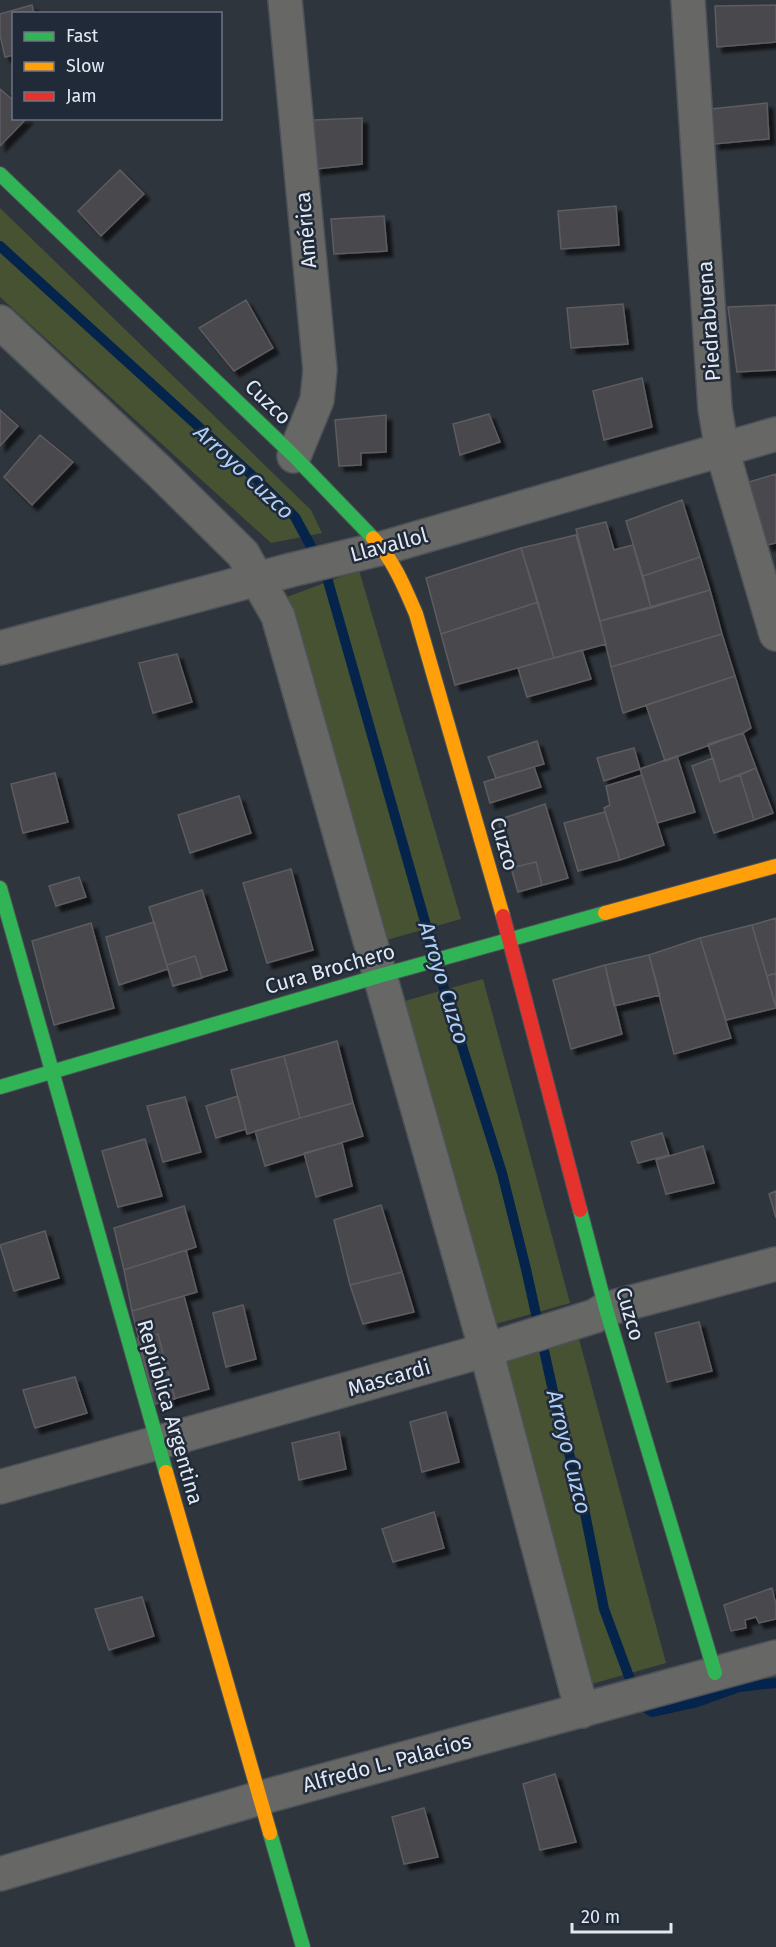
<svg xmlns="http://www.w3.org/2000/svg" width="776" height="1947" font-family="'Fira Sans',sans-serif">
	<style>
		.grass { fill: #475232 }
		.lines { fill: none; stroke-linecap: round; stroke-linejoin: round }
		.stream { stroke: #04244b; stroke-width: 10 }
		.building { fill: #49484d; stroke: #5d5c60; stroke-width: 1.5; filter: url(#shadow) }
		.street-casing { stroke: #4c5258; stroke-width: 36 }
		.fast-casing { stroke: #4c5258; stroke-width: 16 }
		.slow-casing { stroke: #4c5258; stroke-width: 16 }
		.jam-casing { stroke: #4c5258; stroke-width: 16 }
		.street { stroke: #676766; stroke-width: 33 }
		.fast { stroke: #30b455; stroke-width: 14 }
		.slow { stroke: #ff9f0a; stroke-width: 14 }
		.jam { stroke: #e5322d; stroke-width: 14 }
		.labels { text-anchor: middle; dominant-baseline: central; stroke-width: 5; stroke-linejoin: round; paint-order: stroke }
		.street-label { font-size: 21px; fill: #e2e9f3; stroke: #202a38 }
		.water-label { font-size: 22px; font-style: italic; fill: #aed1fc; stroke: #202a38 }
	</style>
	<defs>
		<filter id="shadow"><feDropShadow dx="5.5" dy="5.5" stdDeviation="1.5" flood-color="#0009"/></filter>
	</defs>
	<rect width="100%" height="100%" fill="#2f353c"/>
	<path class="grass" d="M0 208 311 510 322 533 271 543 0 297Z
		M359 570 461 919 383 941 287 597Z
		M483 979 570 1303 492 1325 401 1002Z
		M579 1339 666 1663 588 1685 497 1363Z"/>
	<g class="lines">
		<path class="stream" d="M0 246 256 479 295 517 326 574 445 992 502 1173 526 1269 559 1418 583 1503 604 1609 631 1682 636 1701 652 1712 697 1702 739 1687 776 1683"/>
	</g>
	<path class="building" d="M32 5 34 14H14V55L5 57 0 35V14Z
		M776 5V42L717 47 715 6Z
		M0 89 14 101V118H27L0 146Z
		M767 103 769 139 714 144 711 109Z
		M362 118V164L316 169 314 120Z
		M120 170 144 194 101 236 78 211Z
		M616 206 619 245 561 249 558 211Z
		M384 216 387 251 334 254 331 219Z
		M246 300 273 348 234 371 199 328Z
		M623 304 628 344 571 348 567 308Z
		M776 305V370L737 372 728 307Z
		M642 378 652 427 604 440 593 391Z
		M0 410 18 426 0 446Z
		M489 414 500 442 460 455 453 424Z
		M386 415V452L361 453V465L339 466 335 420Z
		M40 435 73 462 32 505 4 477Z
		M776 474V543L767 545 749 482Z
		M682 500 700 557 643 576 626 521Z
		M606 522 614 550 633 545 651 608 600 621 576 529Z
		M576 535 606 644 554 658 521 548Z
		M521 548 538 602 441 634 426 578Z
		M700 557 710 590 651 608 643 576Z
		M710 590 722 634 611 667 600 621Z
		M538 602 554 658 455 685 441 634Z
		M722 634 735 676 623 713 611 667Z
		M582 650 591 679 527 697 518 668Z
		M177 654 192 702 153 713 139 663Z
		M735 676 751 728 743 733 665 761 646 705Z
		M743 733 756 768 720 782 708 744Z
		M537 741 544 764 496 778 488 757Z
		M634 748 640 769 604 781 597 758Z
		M677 756 695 812 657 823 640 769Z
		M713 758 720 782 740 775 754 820 714 833 692 766Z
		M534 767 541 787 490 803 484 782Z
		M756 768 773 813 754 820 740 775Z
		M55 773 68 822 23 833 11 784Z
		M642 775 664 845 620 860 604 808 610 805 606 786Z
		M239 796 251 833 190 853 178 815Z
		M545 804 568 878 518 892 498 820Z
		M605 812 620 860 578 871 564 823Z
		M536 862 542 885 518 892 511 868Z
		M291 869 313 950 267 963 243 883Z
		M79 877 86 897 56 906 49 886Z
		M202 890 227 970 173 986 149 907Z
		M776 918V973L767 976 752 925Z
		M154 922 168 969 119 985 106 937Z
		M91 923 114 1008 54 1025 32 941Z
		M752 925 776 1008 726 1020 700 938Z
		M700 938 731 1038 674 1054 649 955Z
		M649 955 660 995 614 1006 605 965Z
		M195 956 202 978 173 986 167 965Z
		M605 965 622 1034 571 1049 553 980Z
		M776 973V1007L767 976Z
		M337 1041 353 1103 300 1118 284 1056Z
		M284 1056 300 1118 247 1134 231 1070Z
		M238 1096 246 1129 216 1138 206 1106Z
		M185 1097 201 1152 163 1162 147 1106Z
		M353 1103 363 1136 265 1166 255 1131Z
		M662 1133 669 1155 638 1163 631 1142Z
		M145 1139 162 1196 118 1207 102 1151Z
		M342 1143 352 1186 316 1197 304 1153Z
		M703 1146 714 1183 666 1194 656 1160Z
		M776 1191V1218L769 1194Z
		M381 1205 402 1272 350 1285 334 1220Z
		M184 1206 196 1247 124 1270 114 1228Z
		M45 1231 59 1278 14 1291 0 1245Z
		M186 1250 197 1292 132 1311 124 1270Z
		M402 1272 414 1312 363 1324 350 1285Z
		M184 1296 209 1389 155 1404 132 1311Z
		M243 1305 256 1359 226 1367 213 1313Z
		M699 1322 712 1371 667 1382 655 1333Z
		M158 1334 175 1399 155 1404 137 1338Z
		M75 1377 87 1413 35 1428 23 1390Z
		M446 1412 459 1462 422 1472 410 1422Z
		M339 1432 346 1469 299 1480 292 1443Z
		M434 1512 444 1548 393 1562 382 1529Z
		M772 1588 776 1605V1619L759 1623 756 1617 745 1620 746 1628 731 1631 724 1605Z
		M142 1597 154 1636 109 1650 95 1609Z
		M555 1774 576 1842 540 1850 523 1784Z
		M424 1808 438 1857 404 1864 392 1817Z"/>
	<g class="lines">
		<g class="street-casing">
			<path id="street" d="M285 0 320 370 317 400 294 456
				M688 0 715 409 722 450 776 634
				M0 322 160 472 243 554 278 616 486 1350 582 1711
				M0 648 291 570 383 548 776 434
				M0 1487 486 1350 595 1316 606 1309 776 1264
				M0 1874 260 1798 776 1657"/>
		</g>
		<g class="fast-casing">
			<path id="fast" d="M0 174 294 456 373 538
				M0 888 166 1472
				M0 1087 379 976 605 913
				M580 1210 606 1309 715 1673
				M270 1833 303 1947"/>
		</g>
		<g class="slow-casing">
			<path id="slow" d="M373 538C393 559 405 588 416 614L503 916
				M605 913 776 866
				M166 1472 270 1833"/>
		</g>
		<g class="jam-casing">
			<path id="jam" d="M503 916 580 1210"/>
		</g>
		<use href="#street" class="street"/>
		<use href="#fast" class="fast"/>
		<use href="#slow" class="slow"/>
		<use href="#jam" class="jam"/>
	</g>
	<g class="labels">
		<g class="street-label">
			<text transform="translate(306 230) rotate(-95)">América</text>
			<text transform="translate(709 321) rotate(-94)">Piedrabuena</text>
			<text transform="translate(268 402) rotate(44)">Cuzco</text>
			<text transform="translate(389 545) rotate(-15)">Llavallol</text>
			<text transform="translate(504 844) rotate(74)">Cuzco</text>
			<text transform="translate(330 969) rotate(-16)">Cura Brochero</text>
			<text transform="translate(630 1314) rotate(74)">Cuzco</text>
			<text transform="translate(389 1378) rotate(-16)">Mascardi</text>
			<text transform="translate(170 1412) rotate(74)">República Argentina</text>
			<text transform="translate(387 1763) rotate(-15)">Alfredo L. Palacios</text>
		</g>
		<g class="water-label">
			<text transform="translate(244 472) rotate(43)">Arroyo Cuzco</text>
			<text transform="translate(444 983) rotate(73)">Arroyo Cuzco</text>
			<text transform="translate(569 1452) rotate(76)">Arroyo Cuzco</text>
		</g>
	</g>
	<rect x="12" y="12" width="210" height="108" fill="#202a38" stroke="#6e7683" stroke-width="1.5"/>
	<rect x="24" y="32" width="30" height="9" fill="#30b455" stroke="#6e7683" stroke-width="1.5"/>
	<text x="66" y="42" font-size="18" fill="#e2e9f3">Fast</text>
	<rect x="24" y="62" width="30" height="9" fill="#ff9f0a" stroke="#6e7683" stroke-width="1.5"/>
	<text x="66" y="72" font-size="18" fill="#e2e9f3">Slow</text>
	<rect x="24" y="92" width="30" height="9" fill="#e5322d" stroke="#6e7683" stroke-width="1.5"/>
	<text x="66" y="102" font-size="18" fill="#e2e9f3">Jam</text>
	<path d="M572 1923v9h99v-9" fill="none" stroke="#e2e9f3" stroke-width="3"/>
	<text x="581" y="1923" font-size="18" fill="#e2e9f3" stroke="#202a38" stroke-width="4.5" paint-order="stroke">20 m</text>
</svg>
